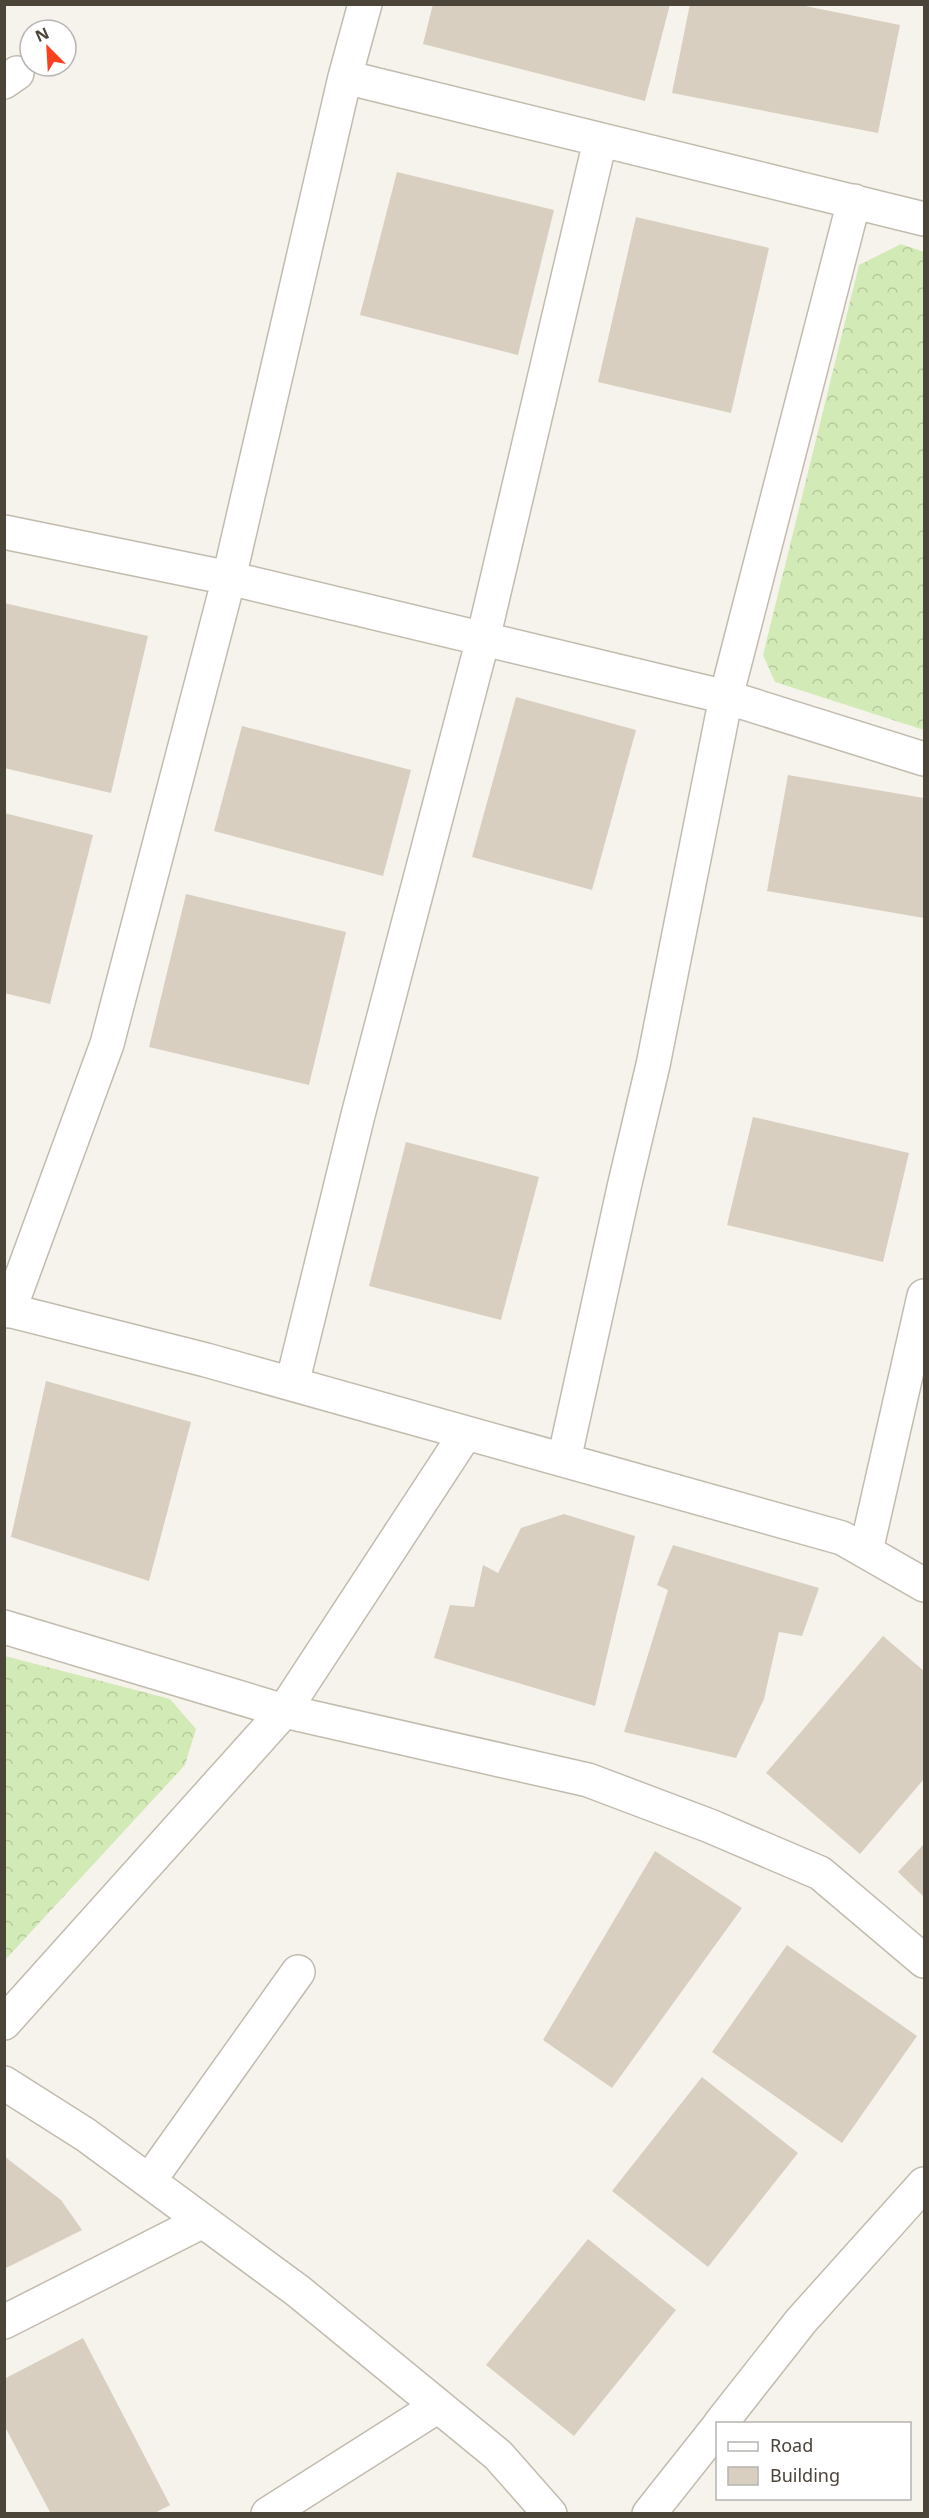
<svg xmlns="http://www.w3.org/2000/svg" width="929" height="2518" font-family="'Noto Sans',sans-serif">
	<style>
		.forest { fill: url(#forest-crowns) }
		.building { fill: #d8cfc1 }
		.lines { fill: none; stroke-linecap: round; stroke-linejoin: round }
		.minor-casing { stroke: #c2bbae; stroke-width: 36 }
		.minor { stroke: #fff; stroke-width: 33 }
	</style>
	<defs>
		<pattern id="forest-crowns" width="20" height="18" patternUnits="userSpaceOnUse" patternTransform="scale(1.5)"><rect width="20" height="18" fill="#d2eab5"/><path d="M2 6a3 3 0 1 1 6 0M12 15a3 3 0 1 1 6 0" fill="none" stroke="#b6ca9c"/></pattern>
	</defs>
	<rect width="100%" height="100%" fill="#f6f3ec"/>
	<path class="forest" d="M901 244 924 252V730L775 682 763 655 859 265Z
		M5 1656 170 1699 196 1729 185 1765 5 1960Z"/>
	<path class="building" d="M433 4H670L645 101 423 44Z
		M690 4H795L900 25 878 133 672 93Z
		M397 172 554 210 518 355 360 315Z
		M636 217 769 248 731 413 598 382Z
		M4 603 148 636 111 793 4 768Z
		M516 697 636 730 592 890 472 857Z
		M242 726 411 770 383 876 214 831Z
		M788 775 924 798V918L767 891Z
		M4 813 93 835 50 1004 4 993Z
		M186 894 346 932 309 1085 149 1047Z
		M753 1117 909 1153 883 1262 727 1225Z
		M406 1142 539 1177 501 1320 369 1286Z
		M46 1381 191 1422 149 1581 11 1537Z
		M564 1514 635 1536 595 1706 434 1658 450 1605 474 1607 483 1565 498 1573 521 1528Z
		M673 1545 819 1588 802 1636 779 1632 764 1699 736 1758 624 1732 668 1590 657 1585Z
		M883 1636 924 1671V1779L860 1854 766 1773Z
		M924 1844V1897L898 1872Z
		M655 1851 742 1908 612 2088 543 2040Z
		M787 1945 917 2036 842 2143 712 2052Z
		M702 2077 798 2153 708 2267 612 2191Z
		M4 2156 61 2200 82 2230 4 2269Z
		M588 2239 676 2310 574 2436 486 2365Z
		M83 2338 170 2505 153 2514H51L4 2425V2379Z"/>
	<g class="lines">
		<g class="minor-casing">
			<path id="minor" d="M345 77 924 219
				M4 82 17 73
				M4 532 229 578 726 697 924 759
				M4 1309 206 1360 842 1538 924 1585
				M9 1311 107 1044 229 578 345 77 365 4
				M292 1384 358 1115 483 639 600 141
				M564 1460 625 1183 653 1065 726 697 854 201
				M866 1551 924 1296
				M4 1627 284 1711 588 1780 710 1826 820 1873 924 1961
				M4 2023 284 1711 466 1433
				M4 2083 86 2135 298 2291 498 2455 550 2514
				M149 2181 298 1972
				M4 2322 203 2221
				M720 2424 801 2321 924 2184
				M268 2514 438 2406
				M649 2514 718 2427"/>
		</g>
		<use href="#minor" class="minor"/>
	</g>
	<rect width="929" height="2518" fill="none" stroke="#4b4439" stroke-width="12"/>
	<rect x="716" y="2422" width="195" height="78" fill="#ffffff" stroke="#b7b4b0" stroke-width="1.5"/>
	<rect x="728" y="2442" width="30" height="9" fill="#ffffff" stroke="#b7b4b0" stroke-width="1.5"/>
	<text x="770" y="2452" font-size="18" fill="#4b4439">Road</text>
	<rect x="728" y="2467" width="30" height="18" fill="#d8cfc1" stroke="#b7b4b0" stroke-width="1.5"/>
	<text x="770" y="2482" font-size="18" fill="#4b4439">Building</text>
	<g transform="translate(48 48) rotate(336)"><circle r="28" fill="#ffffff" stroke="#b7b4b0" stroke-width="1.5"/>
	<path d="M0-4.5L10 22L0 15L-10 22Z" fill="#fc3f1d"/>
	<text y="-9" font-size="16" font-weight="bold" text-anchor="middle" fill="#4b4439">N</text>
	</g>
</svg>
